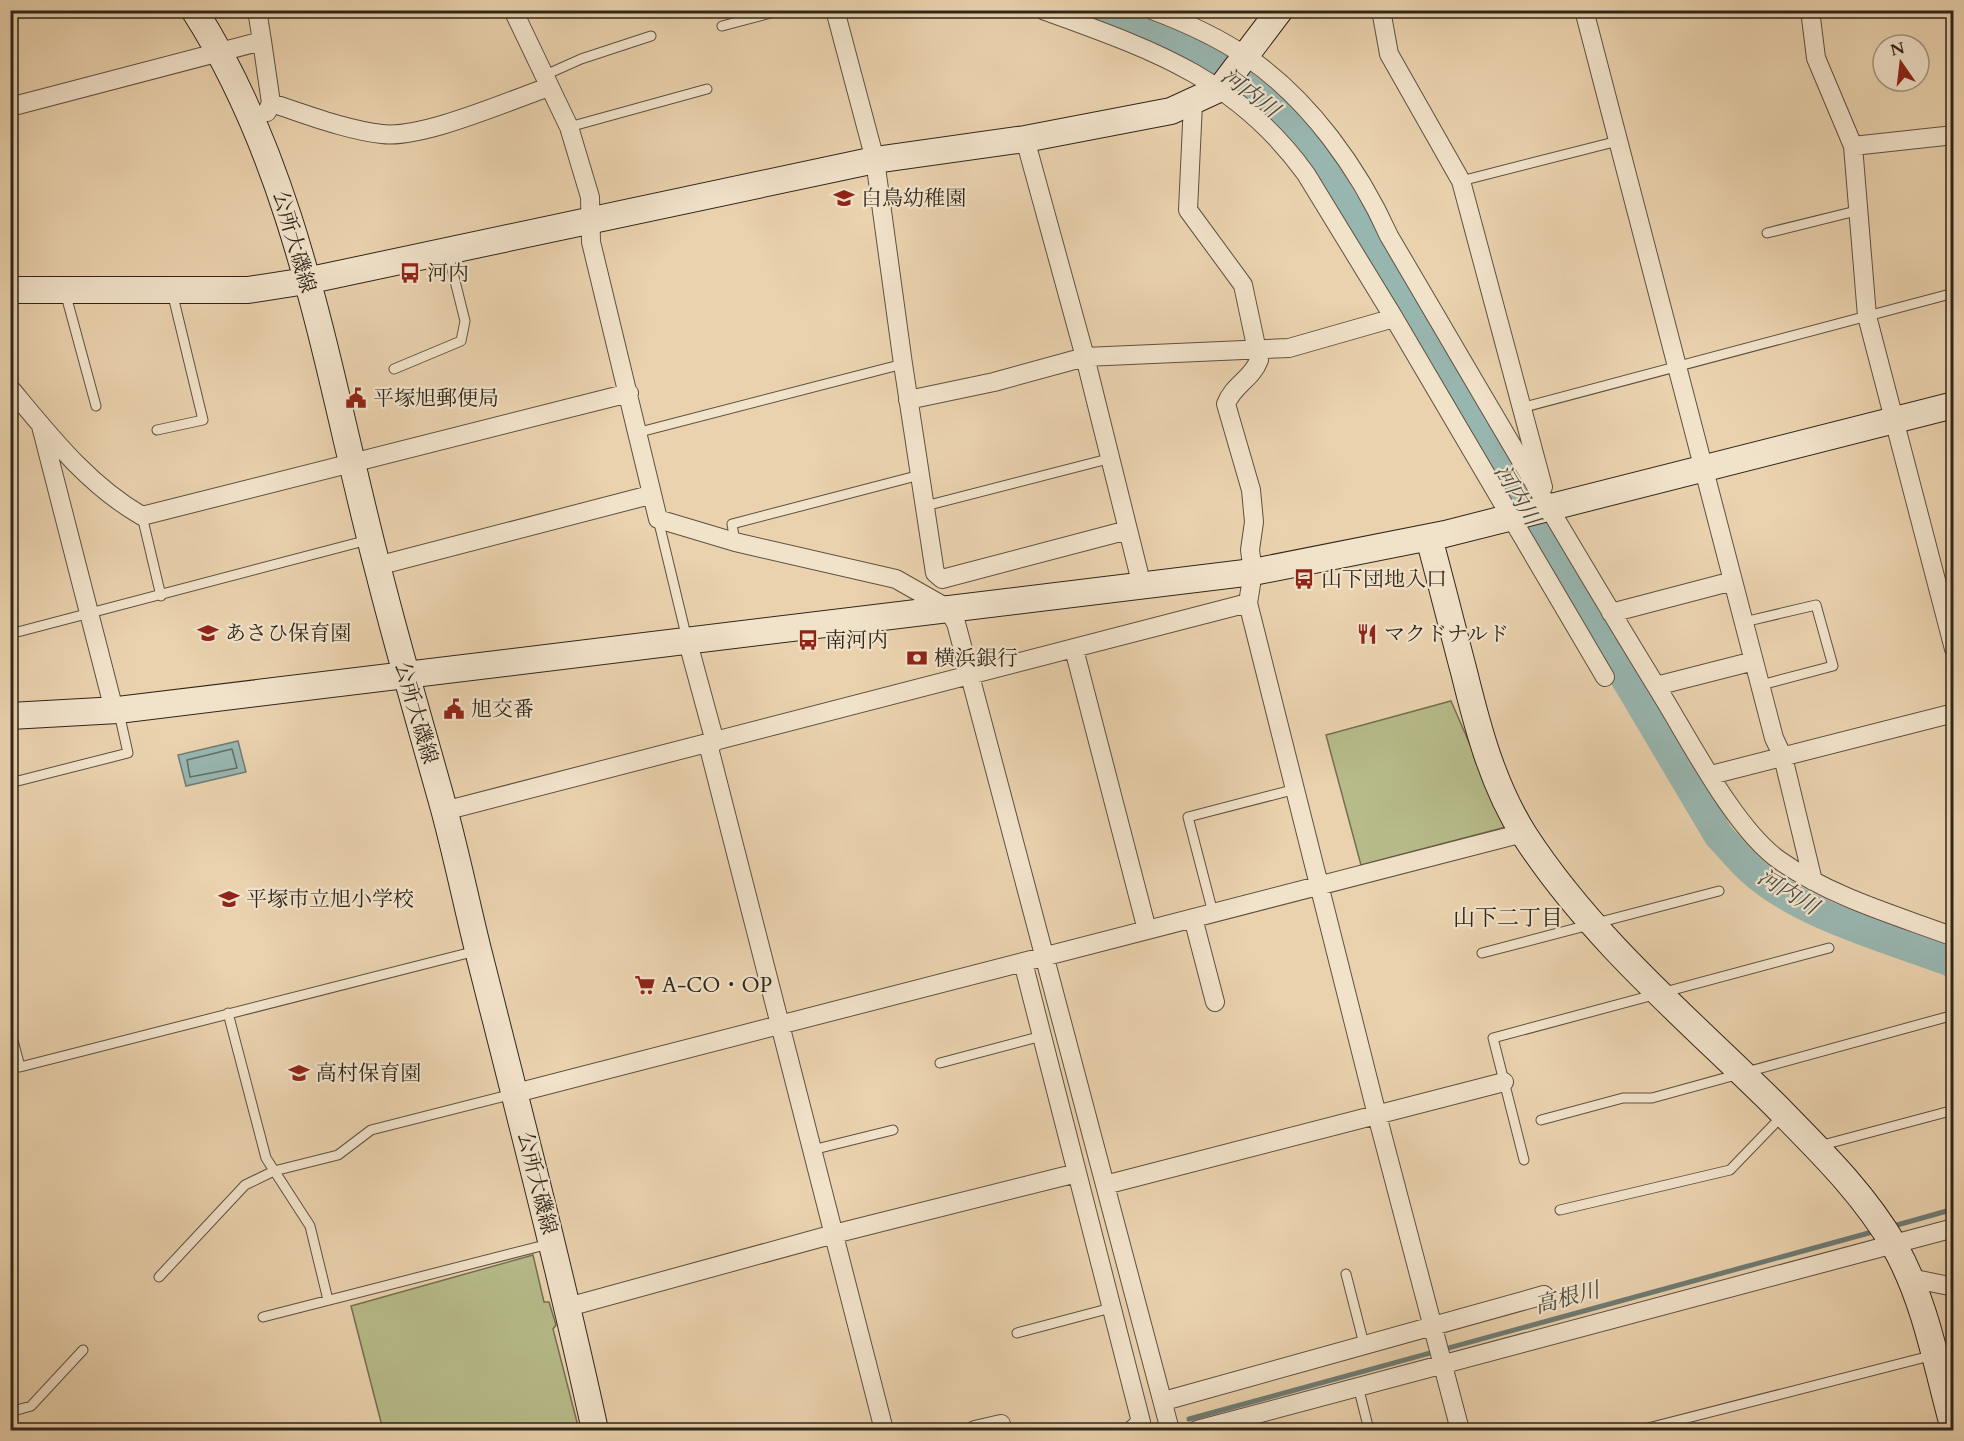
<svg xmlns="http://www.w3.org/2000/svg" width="1964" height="1441" font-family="Cardo,'Noto Serif JP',serif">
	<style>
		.green { fill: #b7bb8a; stroke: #737052; stroke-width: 1.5 }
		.water { fill: #98b6b0; stroke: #6e7c74; stroke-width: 1.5 }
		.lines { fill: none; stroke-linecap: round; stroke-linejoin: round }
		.shore { stroke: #646e66; stroke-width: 1.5 }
		.stream { stroke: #6e7c74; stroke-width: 5 }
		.river { stroke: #98b6b0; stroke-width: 30 }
		.lane-casing { stroke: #5e5140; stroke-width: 11 }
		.street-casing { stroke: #5e5140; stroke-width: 20 }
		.secondary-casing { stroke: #2f261b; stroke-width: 28 }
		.lane { stroke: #f1e2ca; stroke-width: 9 }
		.street { stroke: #f1e2ca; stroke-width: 18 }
		.secondary { stroke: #f1e2ca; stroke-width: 26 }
		.labels { text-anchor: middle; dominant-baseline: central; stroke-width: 4.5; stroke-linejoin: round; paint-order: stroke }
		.poi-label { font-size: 21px; fill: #2f261b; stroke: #f1e2ca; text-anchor: start }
		.street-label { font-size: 21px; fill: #2f261b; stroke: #f1e2ca }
		.water-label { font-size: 22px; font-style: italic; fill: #494a40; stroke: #f1e2ca }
		.neighbourhood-label { font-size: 22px; fill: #2f261b; stroke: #f1e2ca }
	</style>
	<rect width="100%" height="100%" fill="#ead2ae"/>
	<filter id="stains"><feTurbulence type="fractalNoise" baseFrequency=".00333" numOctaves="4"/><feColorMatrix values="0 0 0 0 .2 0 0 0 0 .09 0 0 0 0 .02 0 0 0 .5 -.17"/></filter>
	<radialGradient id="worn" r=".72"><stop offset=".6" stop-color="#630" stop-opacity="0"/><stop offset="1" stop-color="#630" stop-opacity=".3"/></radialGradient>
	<path class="green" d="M1451 701 1506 827 1361 865 1326 735Z
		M533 1255 544 1302H549L556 1325 553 1329 579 1430H383L351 1306Z"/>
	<path class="water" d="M238 741 246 772 186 786 178 755Z"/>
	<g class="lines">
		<path class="shore" d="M232 749 237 768 190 777 187 760Z"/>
		<path class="stream" d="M1890 1227 1954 1209
			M1189 1419 1876 1231"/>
		<path class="river" d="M1090 10C1116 20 1143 28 1169 40 1220 64 1267 101 1307 141L1719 836C1730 847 1739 859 1750 869 1799 915 1891 939 1954 963"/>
		<g class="lane-casing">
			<path id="lane" d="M722 26 782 10
				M543 76 581 59 651 36
				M569 127 707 89
				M1461 181 1618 141
				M1767 233 1860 210
				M65 292 96 406
				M394 369 461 341 465 321 448 253
				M1521 408 1954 293
				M157 430 203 420 172 292
				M636 433 903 364
				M925 506 1108 459
				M142 516 161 596
				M658 519 687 639
				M735 542 732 524 920 475
				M1744 622 1816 605 1833 666 1761 685
				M10 634 368 540
				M10 783 128 753 119 713
				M1213 913 1188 817 1296 789
				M1482 953 1719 891
				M228 1013 266 1158 310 1226 328 1300
				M10 1029 20 1067 476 951
				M940 1063 1042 1036
				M1541 1120 1623 1098H1652L1954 1015
				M1819 1146 1954 1110
				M812 1150 893 1130
				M1524 1160 1493 1038 1829 948
				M1560 1210 1730 1170 1782 1116
				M1346 1274 1364 1344
				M159 1277 245 1185 274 1171 338 1155 371 1130 513 1094
				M263 1317 549 1244
				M1017 1333 1111 1308
				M1358 1386 1369 1430
				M10 1412 31 1406 83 1350
				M1644 1429 1934 1355"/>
		</g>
		<g class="street-casing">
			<path id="street" d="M513 10 569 127 590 197 591 242 658 519 735 542 896 579 947 608 956 623 1170 1430
				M835 10 875 160 903 364 935 573 942 579 1128 530
				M1043 10C1150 49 1236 77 1306 174L1394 318
				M1152 10C1184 22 1219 38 1247 57 1309 99 1359 169 1389 236 1479 389 1568 543 1661 694 1690 741 1735 829 1779 860 1831 897 1895 915 1954 937
				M1381 10 1389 54 1461 181 1543 487
				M1584 10 1774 738 1783 757 1813 881
				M1810 10 1816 58 1853 146 1867 316 1954 649
				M262 41 271 103 267 112
				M271 103C306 114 345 130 382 134 422 139 508 101 549 87
				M1193 103 1188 210 1243 285 1259 360C1252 379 1233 385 1226 404L1251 490 1254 522 1250 550 1253 572 1248 603 1377 1115 1460 1430
				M10 107 262 41 257 10
				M1025 139 1085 357 1142 586
				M1853 146 1954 135
				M10 388C50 436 88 485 142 516L629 393
				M908 400 994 382 1085 357 1289 348 1394 318 1605 677
				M41 426 114 710
				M377 566 650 495
				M1611 613 1733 581
				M687 639 715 742
				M1074 649 1147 930
				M1656 686 1754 661
				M708 744 884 1430
				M1711 775 1954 713
				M444 811 1248 603
				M1193 918 1215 1002
				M1023 962 1141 1422 1132 1430
				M516 1093 1523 833
				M1105 1185 1504 1082
				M1910 1278 1954 1287
				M568 1307 834 1234 1077 1173
				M1164 1401 1544 1295
				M975 1430 1001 1424
				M1197 1430 1954 1228"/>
		</g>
		<g class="secondary-casing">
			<path id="secondary" d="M194 10C301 176 329 384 379 573 399 652 422 730 444 809 457 857 467 906 479 954 519 1112 560 1270 595 1430
				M10 290H248L306 281 875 160 1025 139 1171 111 1221 88 1280 10
				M1429 538C1441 582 1452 627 1464 672 1478 729 1493 786 1525 836 1592 939 1688 1019 1775 1105 1819 1150 1863 1192 1895 1247 1926 1302 1937 1368 1954 1429
				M10 716 118 710 1253 572 1445 534 1954 405"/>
		</g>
		<use href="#lane" class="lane"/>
		<use href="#street" class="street"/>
		<use href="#secondary" class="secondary"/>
	</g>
	<defs>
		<g id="school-bare" transform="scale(1.62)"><path d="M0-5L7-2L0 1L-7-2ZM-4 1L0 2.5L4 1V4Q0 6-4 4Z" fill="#8f2418" stroke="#f1e2ca" stroke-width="2.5" paint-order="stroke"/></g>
		<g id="bus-bare" transform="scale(1.62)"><path d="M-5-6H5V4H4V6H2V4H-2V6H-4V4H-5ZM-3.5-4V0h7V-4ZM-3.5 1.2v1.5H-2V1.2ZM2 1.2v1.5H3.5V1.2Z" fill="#8f2418" stroke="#f1e2ca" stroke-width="2.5" paint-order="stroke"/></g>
		<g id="civic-bare" transform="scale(1.62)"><path d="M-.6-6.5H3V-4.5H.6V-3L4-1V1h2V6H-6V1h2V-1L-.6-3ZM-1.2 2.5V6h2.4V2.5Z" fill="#8f2418" stroke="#f1e2ca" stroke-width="2.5" paint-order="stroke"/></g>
		<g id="restaurant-bare" transform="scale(1.62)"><path d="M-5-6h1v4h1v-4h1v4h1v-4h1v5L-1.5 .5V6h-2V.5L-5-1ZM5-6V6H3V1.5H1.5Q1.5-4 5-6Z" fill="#8f2418" stroke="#f1e2ca" stroke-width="2.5" paint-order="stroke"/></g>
		<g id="bank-bare" transform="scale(1.62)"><path d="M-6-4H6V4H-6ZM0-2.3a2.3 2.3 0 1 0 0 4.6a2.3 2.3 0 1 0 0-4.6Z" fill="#8f2418" stroke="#f1e2ca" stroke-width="2.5" paint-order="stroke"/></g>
		<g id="supermarket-bare" transform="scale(1.62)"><path d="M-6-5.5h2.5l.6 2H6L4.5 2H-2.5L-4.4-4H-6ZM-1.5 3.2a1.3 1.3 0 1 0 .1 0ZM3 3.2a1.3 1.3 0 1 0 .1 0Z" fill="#8f2418" stroke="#f1e2ca" stroke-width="2.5" paint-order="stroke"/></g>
	</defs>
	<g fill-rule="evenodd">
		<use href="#school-bare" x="844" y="198"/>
		<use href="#bus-bare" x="410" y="273"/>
		<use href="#civic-bare" x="356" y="398"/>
		<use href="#bus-bare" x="1304" y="579"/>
		<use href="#school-bare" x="208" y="633"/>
		<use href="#restaurant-bare" x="1367" y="634"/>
		<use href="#bus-bare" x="808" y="640"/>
		<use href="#bank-bare" x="917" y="658"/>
		<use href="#civic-bare" x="454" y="709"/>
		<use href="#school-bare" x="229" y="899"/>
		<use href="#supermarket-bare" x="645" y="985"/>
		<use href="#school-bare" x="299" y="1073"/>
	</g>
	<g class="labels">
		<g class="poi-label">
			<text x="861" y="198">白鳥幼稚園</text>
			<text x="427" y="273">河内</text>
			<text x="373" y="398">平塚旭郵便局</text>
			<text x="1321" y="579">山下団地入口</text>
			<text x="225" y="633">あさひ保育園</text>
			<text x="1384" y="634">マクドナルド</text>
			<text x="825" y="640">南河内</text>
			<text x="934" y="658">横浜銀行</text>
			<text x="471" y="709">旭交番</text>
			<text x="246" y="899">平塚市立旭小学校</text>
			<text x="662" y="985">A-CO・OP</text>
			<text x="316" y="1073">高村保育園</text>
		</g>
		<g class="street-label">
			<text transform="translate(294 242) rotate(74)">公所大磯線</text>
			<text transform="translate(416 713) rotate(74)">公所大磯線</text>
			<text transform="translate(537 1183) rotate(76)">公所大磯線</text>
		</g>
		<g class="water-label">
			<text transform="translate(1250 93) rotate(37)">河内川</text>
			<text transform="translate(1517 495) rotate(59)">河内川</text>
			<text transform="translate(1788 892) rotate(31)">河内川</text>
			<text transform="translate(1567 1298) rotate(-15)">高根川</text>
		</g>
		<g class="neighbourhood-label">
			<text x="1508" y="918">山下二丁目</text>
		</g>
	</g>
	<rect width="1964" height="1441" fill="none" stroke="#ead2ae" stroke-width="36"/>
	<rect x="12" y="12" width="1940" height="1417" fill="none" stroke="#2f261b" stroke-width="3"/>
	<rect x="18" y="18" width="1928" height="1405" fill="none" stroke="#2f261b" stroke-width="1.5"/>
	<g transform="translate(1901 63) rotate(346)"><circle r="28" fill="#f1e2ca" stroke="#a39784" stroke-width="1.5"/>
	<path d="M0-4.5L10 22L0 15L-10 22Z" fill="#8f2418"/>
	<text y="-9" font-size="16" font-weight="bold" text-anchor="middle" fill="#2f261b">N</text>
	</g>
	<rect width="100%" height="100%" filter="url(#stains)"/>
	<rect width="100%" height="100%" fill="url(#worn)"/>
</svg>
